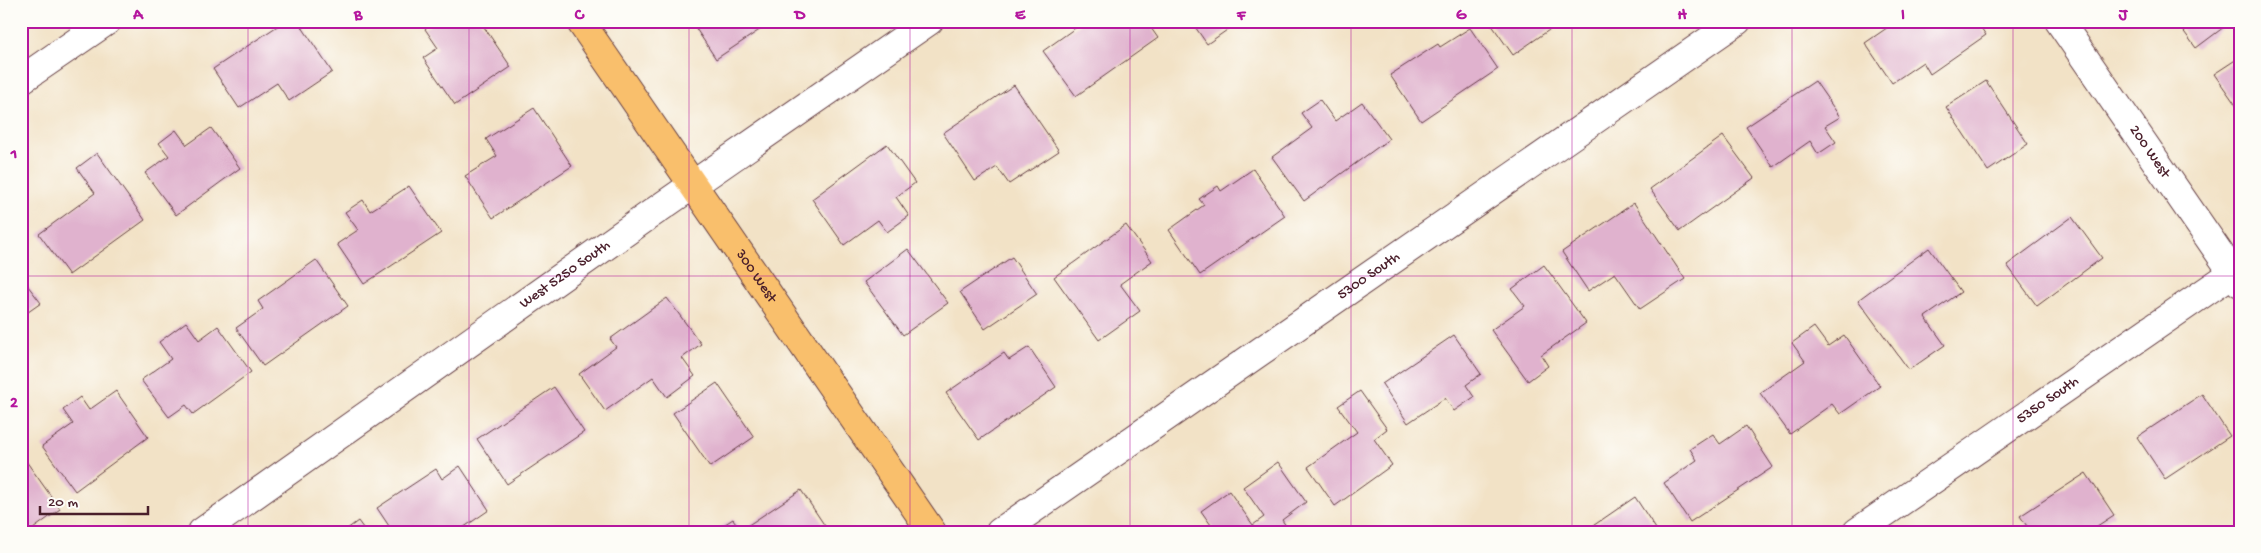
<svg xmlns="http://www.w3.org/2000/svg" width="2261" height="553" font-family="'Gochi Hand',sans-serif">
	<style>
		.building { fill: #e0b2ce }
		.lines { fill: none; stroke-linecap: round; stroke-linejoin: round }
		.minor-casing { stroke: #633c42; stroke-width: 30 }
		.major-casing { stroke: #633c42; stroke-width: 30 }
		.minor { stroke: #fff; stroke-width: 28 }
		.major { stroke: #f9bf6c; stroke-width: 28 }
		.grid { fill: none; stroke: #b5179e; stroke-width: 1; stroke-opacity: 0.55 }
		.labels { text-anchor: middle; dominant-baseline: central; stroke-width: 4; stroke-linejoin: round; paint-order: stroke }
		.street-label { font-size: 15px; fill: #4a1f2b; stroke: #fdfcf7 }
		.neatline { fill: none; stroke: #b5179e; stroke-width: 2 }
		.grid-label { font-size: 16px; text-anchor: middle; font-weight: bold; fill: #b5179e }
	</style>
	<rect width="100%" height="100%" fill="#fdfcf7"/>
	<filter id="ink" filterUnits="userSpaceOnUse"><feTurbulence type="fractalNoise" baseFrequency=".02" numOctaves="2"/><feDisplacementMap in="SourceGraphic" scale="10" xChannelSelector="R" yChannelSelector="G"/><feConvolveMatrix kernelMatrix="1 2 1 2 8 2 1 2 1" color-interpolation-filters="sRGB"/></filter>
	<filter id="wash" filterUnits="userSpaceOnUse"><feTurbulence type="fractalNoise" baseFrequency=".0096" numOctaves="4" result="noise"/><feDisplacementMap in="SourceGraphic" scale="20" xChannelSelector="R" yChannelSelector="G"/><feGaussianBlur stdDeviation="1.12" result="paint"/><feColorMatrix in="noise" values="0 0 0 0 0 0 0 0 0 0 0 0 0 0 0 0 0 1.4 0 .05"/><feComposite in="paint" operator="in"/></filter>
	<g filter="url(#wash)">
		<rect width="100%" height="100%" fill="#f2e2c6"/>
		<g id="blocks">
			<path class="building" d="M285 21H298L332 72 289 101 277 83 239 108 213 69Z
				M437 21H480L511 67 455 105 423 58 438 48 425 29Z
				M691 21H773L716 59Z
				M1085 21H1146L1158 38 1076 96 1043 51Z
				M1191 21H1240L1207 44Z
				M1489 21H1562L1513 55Z
				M1897 21H1976L1986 35 1930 74 1923 62 1892 83 1865 43Z
				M2176 21H2232L2196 48Z
				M1470 28 1498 69 1421 121 1390 75 1438 44 1440 47Z
				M2240 57V111L2214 74Z
				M1815 81 1840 117 1825 126 1836 142 1818 154 1810 141 1773 167 1746 127Z
				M1986 81 2028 144 1988 171 1946 107Z
				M1014 85 1059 151 1009 184 997 167 975 181 943 133Z
				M1320 100 1335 121 1362 102 1389 139 1304 201 1272 157 1312 128 1301 113Z
				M534 108 572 166 493 218 465 176 497 156 486 139Z
				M211 128 240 168 176 215 145 173 169 156 159 143 176 130 187 145Z
				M1723 136 1754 178 1680 231 1650 189Z
				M887 144 915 183 896 197 909 216 887 232 878 220 844 245 812 199Z
				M97 153 145 220 69 275 39 234 95 193 77 168Z
				M1253 169 1285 216 1200 275 1169 230 1204 205 1199 199 1218 186 1221 191Z
				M409 186 441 233 364 284 337 244 358 230 345 212 363 200 370 211Z
				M1634 203 1685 279 1640 309 1615 273 1588 291 1562 252Z
				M2072 217 2102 258 2037 306 2007 265Z
				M1126 225 1152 261 1120 284 1140 311 1099 340 1054 277Z
				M1929 248 1961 292 1925 317 1945 345 1909 370 1858 300Z
				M908 249 948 303 903 335 864 282Z
				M1012 257 1037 294 985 329 960 292Z
				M316 260 348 306 263 366 236 328 263 309 258 301Z
				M1544 265 1586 323 1541 355 1548 366 1528 381 1491 330 1525 306 1512 289Z
				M21 277 41 303 21 317Z
				M667 298 701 344 682 358 695 376 667 397 653 377 605 411 579 374 616 347 610 339Z
				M186 322 199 340 218 326 251 372 193 414 186 405 169 417 141 380 171 359 159 342Z
				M1814 327 1828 346 1844 335 1880 386 1840 414 1832 404 1790 434 1760 393 1805 361 1792 343Z
				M1454 335 1481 374 1466 385 1474 397 1454 411 1445 398 1408 423 1382 384Z
				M1029 347 1056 387 979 440 946 393 1004 353 1009 360Z
				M717 383 754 437 710 467 673 413Z
				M554 387 584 432 507 484 477 439Z
				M116 391 148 437 75 491 42 446 73 424 63 410 80 397 89 410Z
				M1360 391 1387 429 1374 439 1392 465 1335 506 1308 467 1357 432 1338 406Z
				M2202 394 2230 436 2165 479 2137 437Z
				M1746 426 1773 467 1690 522 1664 483 1697 460 1690 449 1713 434 1720 444Z
				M26 461 60 509 29 532H21V465Z
				M1278 462 1306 502 1282 520 1290 532H1216L1201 511 1229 491 1253 525 1264 517 1243 487Z
				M460 466 489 510 457 532H421L419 529 414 532H393L377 508 436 469 442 479Z
				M2086 473 2114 515 2088 532H2031L2020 516Z
				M801 490 829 532H718L716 530 733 519 741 530Z
				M1635 497 1658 532H1584Z
				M358 521 366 532H343Z"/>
		</g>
	</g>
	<g filter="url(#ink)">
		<use href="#blocks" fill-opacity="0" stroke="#633c42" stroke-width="1"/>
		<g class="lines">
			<g class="minor-casing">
				<g id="minor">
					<path id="s1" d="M2059 21 2240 283"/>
					<path d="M21 80 107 21"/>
					<path id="s2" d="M202 532 648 216 929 21"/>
					<path id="s3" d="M1000 532 1737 21"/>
					<path id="s4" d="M1857 532 2240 268"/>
				</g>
			</g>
			<g class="major-casing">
				<g id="major">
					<path id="s5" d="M580 21 932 532"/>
				</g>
			</g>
			<use href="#minor" class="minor"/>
			<use href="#major" class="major"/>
		</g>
	</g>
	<path class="grid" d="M248 21V532M469 21V532M689 21V532M910 21V532M1130 21V532M1351 21V532M1572 21V532M1792 21V532M2013 21V532M21 276H2240"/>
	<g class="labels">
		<g class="street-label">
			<text stroke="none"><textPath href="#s1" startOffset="159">200 West</textPath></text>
			<text stroke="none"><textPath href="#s2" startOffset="445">West 5250 South</textPath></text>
			<text stroke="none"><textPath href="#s5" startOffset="310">300 West</textPath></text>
			<text stroke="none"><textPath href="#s3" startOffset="449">5300 South</textPath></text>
			<text stroke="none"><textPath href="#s4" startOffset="232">5350 South</textPath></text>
		</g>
	</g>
	<rect width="2261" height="553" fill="none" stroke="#fdfcf7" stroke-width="55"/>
	<path d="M40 506v8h108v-8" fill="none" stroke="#4a1f2b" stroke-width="2.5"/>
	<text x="48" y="506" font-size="15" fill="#4a1f2b" stroke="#fdfcf7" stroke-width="4" paint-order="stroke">20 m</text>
	<rect x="28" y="28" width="2206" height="498" class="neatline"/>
	<g class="grid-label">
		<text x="138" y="19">A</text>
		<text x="358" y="19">B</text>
		<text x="579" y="19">C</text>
		<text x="800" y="19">D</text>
		<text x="1020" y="19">E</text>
		<text x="1241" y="19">F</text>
		<text x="1461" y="19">G</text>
		<text x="1682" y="19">H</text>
		<text x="1903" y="19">I</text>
		<text x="2123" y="19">J</text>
		<text x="14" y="158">1</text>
		<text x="14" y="407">2</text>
	</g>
</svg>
